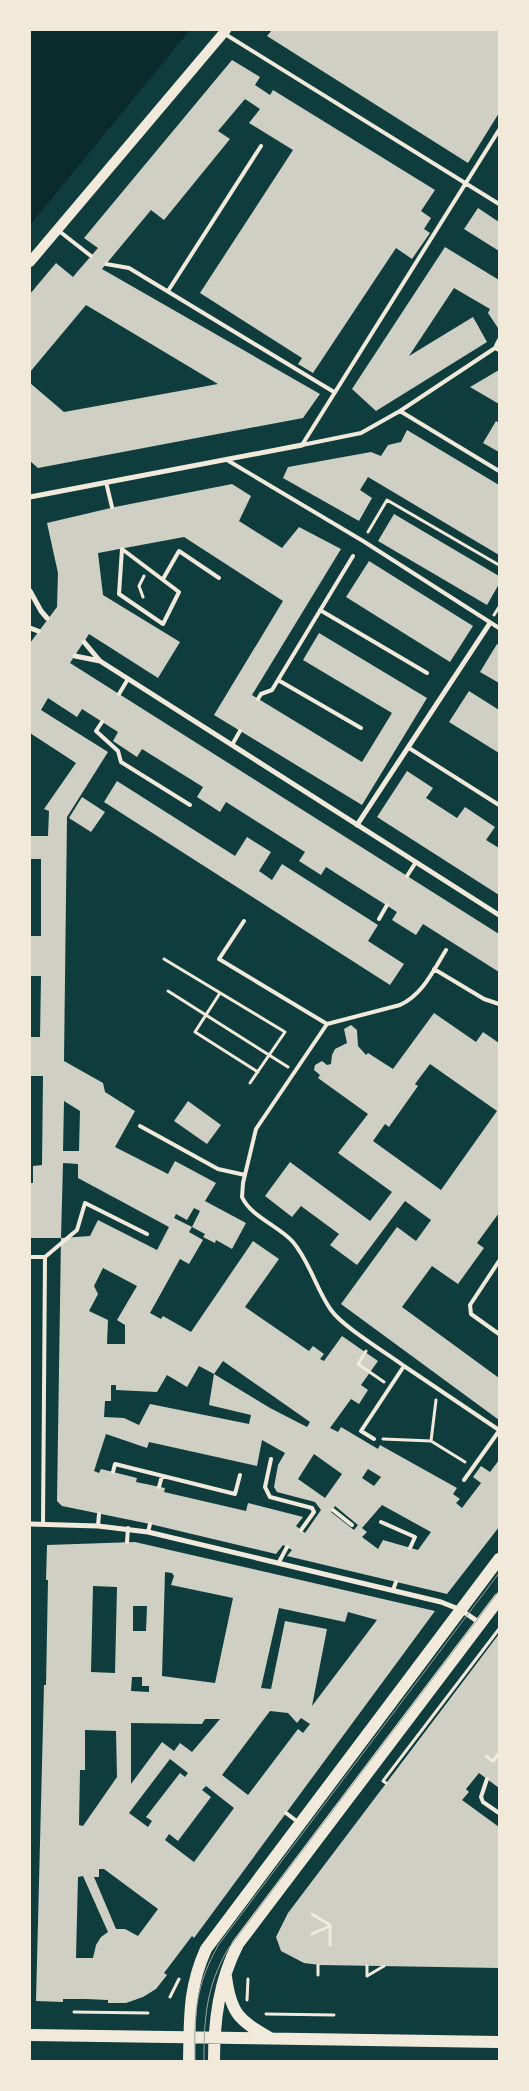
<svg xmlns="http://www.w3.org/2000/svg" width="529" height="2091" font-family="'Nunito Sans',sans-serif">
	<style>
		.water { fill: #0a2a2b }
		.building { fill: #cfcfc3; fill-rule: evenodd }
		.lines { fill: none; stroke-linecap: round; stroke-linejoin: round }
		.path { stroke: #f1e9da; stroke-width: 3 }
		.service { stroke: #f1e9da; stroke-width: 4 }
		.minor { stroke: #f1e9da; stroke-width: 5 }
		.secondary { stroke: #f1e9da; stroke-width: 10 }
		.primary { stroke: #f1e9da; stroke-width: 12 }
		.tram { stroke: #97a49c; stroke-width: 1 }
	</style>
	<rect width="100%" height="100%" fill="#0f3d3e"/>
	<path class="water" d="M30 30H190L30 225Z"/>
	<path class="building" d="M272 30H499V113L468 163 267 36Z
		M232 60 260 77 255 85 270 95 273 90 435 190 421 211 431 218 424 229 430 233 412 259 396 248 313 373 298 364 302 358 200 293 293 150 249 123 260 109 245 99 218 131 230 139 164 220 151 210 102 269 320 394 303 418 38 468 30 461V383L64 412 218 384 86 305 30 372V294L56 263 73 277 78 271 98 248 84 238Z
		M478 208 499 222V251L464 229Z
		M445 247 499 280V326L498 328 488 313 490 309 454 288 409 356 473 317 487 342 376 411 352 389Z
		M499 370V404L470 387Z
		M496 421 499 423V452L483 443Z
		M407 430 499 485V555L368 477 360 490 372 498 359 521 283 478 288 467 371 452 381 456 388 445 401 442Z
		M232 484 251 496 239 521 282 548 299 527 341 549 252 695 362 762 392 713 303 660 319 633 427 698 362 805 214 715 283 601 184 537 98 553 103 595 180 642 158 678 89 634 70 663 499 934V972L423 924 416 935 392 920 397 912 326 867 321 875 299 861 305 852 226 802 220 812 197 797 203 787 142 749 137 757 113 741 118 732 82 709 77 717 48 698 41 710 108 752 67 817 64 1061 103 1083 105 1092 135 1111 115 1147 168 1174 175 1161 216 1183 205 1201 246 1223 232 1249 216 1240 215 1243 203 1237 205 1234 192 1227 189 1232 203 1240 189 1264 180 1259 150 1313 161 1319 163 1316 191 1332 253 1241 279 1259 245 1307 309 1351 313 1346 324 1354 320 1359 324 1361 342 1336 378 1361 361 1385 368 1390 359 1404 351 1399 330 1428 338 1432 341 1427 378 1449 380 1445 457 1488 453 1494 460 1499 456 1503 462 1508 481 1483 473 1477 481 1466 490 1472 499 1460V1527L447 1594 287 1556 292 1550 283 1545 276 1554 150 1524 62 1506 57 1501 61 1238H30V1183H33V1166L42 1165 43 1076H30V1037H40L41 976H30V936H41V859H30V836H48L49 811 44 809 76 763 30 733V643L57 607 58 573 47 523 115 507ZM64 1101 80 1111 79 1151H63ZM63 1163 78 1164V1178L169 1227 157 1250 98 1220 90 1236 61 1238ZM194 1208 200 1211 192 1227 174 1218 176 1214 187 1220ZM103 1268 137 1286 117 1320 125 1325V1344H107L108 1320 89 1311 98 1294 94 1286ZM223 1361 310 1422 307 1427 270 1408 214 1374 209 1405 251 1415 249 1424 150 1404 139 1425 124 1418 104 1417 105 1401H111V1385H116V1390L157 1392 167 1375 187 1387 199 1366 214 1374ZM106 1434 147 1448 149 1442 257 1466 262 1440 285 1453 278 1465 274 1487 277 1492 315 1502 321 1510 305 1533 296 1526 303 1517 248 1503 246 1511 164 1492 165 1488 136 1482 137 1478 101 1469 99 1473 94 1471ZM314 1454 342 1474 325 1498 298 1479ZM368 1469 381 1477 374 1486 362 1478ZM382 1505 431 1532 418 1550 383 1540 378 1549 362 1537 367 1532 362 1528ZM335 1506 358 1525 354 1530 331 1512Z
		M394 514 499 576V584L487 605 378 541Z
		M369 561 473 626 450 662 346 597Z
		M497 644 499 645V683L480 672Z
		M469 691 499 710V753L449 722Z
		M407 771 433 788 426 798 457 818 465 807 495 827 486 840 499 848V895L377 817Z
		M117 781 235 856 247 837 271 852 259 871 272 880 282 864 378 925 368 941 404 964 390 985 104 802Z
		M82 797 105 812 91 832 69 818Z
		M434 1013 476 1042 483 1032 499 1043V1213L477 1243 484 1248 458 1284 432 1266 402 1307 499 1378V1420L341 1304 397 1227 416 1241 431 1220 405 1201 357 1265 330 1245 339 1234 301 1206 292 1217 265 1196 290 1162 370 1221 392 1192 338 1153 368 1114 318 1078 320 1075 314 1070 315 1065 322 1061 327 1065 331 1064 332 1055 335 1049 347 1043 344 1029 351 1025 357 1030 358 1046 366 1055 368 1053 393 1069ZM430 1064 497 1111 441 1190 373 1141 385 1124 389 1127 418 1086 415 1084Z
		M188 1101 221 1125 207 1144 174 1121Z
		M135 1542 435 1611 194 1938 192 1936 164 1973 167 1975 156 1989 143 1997 126 2003H108V2000L86 1999H63V2002L36 2001 44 1685H46L48 1580H46L47 1545ZM165 1572 172 1573 174 1576 171 1585 233 1598 215 1683 162 1676ZM93 1586 117 1587 115 1673 91 1672ZM133 1606H147L146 1631H133ZM279 1608 345 1622 348 1612 377 1620 312 1706 327 1629 285 1621 271 1689 261 1688ZM132 1677H142V1686H149V1692L131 1691ZM270 1711 288 1713 297 1723 301 1718 310 1724 303 1733 298 1729 248 1795 222 1775ZM205 1719H220L192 1752 180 1743 174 1751 162 1742 131 1784V1723L202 1724ZM85 1730 116 1731 117 1777 83 1826 79 1825 80 1770H85ZM170 1759 188 1773 185 1777 180 1773 146 1817 152 1821 148 1827 129 1813ZM206 1786 234 1808 194 1862 165 1840 169 1834 178 1841 211 1797 202 1790ZM99 1869H104L158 1909 138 1936 125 1929H116L94 1877H99ZM83 1876 108 1932 101 1937 96 1945 93 1958H76L78 1877Z
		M499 1634V1788L479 1773 466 1789 469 1792 462 1800 499 1827V1968L320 1965 304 1963 281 1951 276 1937 288 1913Z"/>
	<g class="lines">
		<path class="path" d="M368 532 387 500 499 565
			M143 597 139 586 144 576
			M494 615 499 607
			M164 959 285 1032 250 1083
			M168 991 288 1067
			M220 993 195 1032 258 1072
			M366 1351 358 1364 384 1382
			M383 1439 431 1441 465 1462
			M431 1441 436 1400
			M486 1756 493 1761 499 1753
			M386 1783 383 1781 499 1629
			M312 1914 330 1925
			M312 1934 330 1926
			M330 1945V1925
			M318 1975V1965
			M367 1976 384 1966
			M367 1976V1966
			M170 1997 179 1979
			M247 2000 248 1979
			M74 2012 148 2013
			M266 2014 334 2015"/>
		<path class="service" d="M225 34 499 204
			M59 231 91 256
			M106 264 129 268 334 392
			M168 291 261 146
			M495 348 499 340
			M400 411 495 348 499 350
			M302 445 499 130
			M302 445 361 433 400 411 499 471
			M227 460 363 541 499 628
			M106 482 112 507
			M122 549 179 592 163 624 119 594Z
			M163 579 179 551 219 578
			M320 610 427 673
			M278 680 361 728
			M119 694 128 679
			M258 699 261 694 272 690 353 556
			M102 722 96 731 118 751 121 762 190 805
			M232 745 240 731
			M409 748 499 805
			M407 876 416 862
			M379 919 387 905
			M244 921 219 959 327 1024 400 1005C423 994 433 971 446 950
			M434 969 484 999 499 1004
			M327 1024 256 1129 243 1183 242 1197C251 1217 279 1226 293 1242 310 1262 316 1289 331 1310 343 1327 385 1352 404 1366
			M140 1126 218 1169 245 1175
			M30 1257H45L43 1524
			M45 1257 77 1230 85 1203 147 1234
			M499 1261 470 1305 471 1314 499 1334
			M374 1439 361 1431 404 1366 499 1430
			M271 1459 265 1487 270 1497 312 1508 314 1512 301 1530
			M113 1472 115 1464 235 1494 240 1475
			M464 1480 499 1431
			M159 1487 162 1476
			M333 1510 352 1525
			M381 1522 415 1537 410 1548
			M98 1526 99 1514
			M148 1532 150 1524
			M127 1542 128 1528
			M279 1562 287 1547
			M393 1590 396 1582
			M487 1779 481 1797 483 1802 499 1813
			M286 1813 298 1822"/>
		<path class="minor" d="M30 497 302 445
			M30 591 41 611 47 618
			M30 628 38 631
			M84 642 100 661 499 915
			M75 656 100 661
			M357 825 490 623
			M30 1524 98 1526 148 1532 441 1602 461 1610 480 1623"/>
		<path class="secondary" d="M30 262 226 30"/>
		<path class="primary" d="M226 1977C231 2014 239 2020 270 2038
			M30 2035 499 2042
			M189 2061C190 2018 188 1989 206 1949L499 1559
			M214 2061C214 2020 219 1981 238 1944L499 1599"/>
		<path class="tram" d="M195 2061C194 2014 195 1986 219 1944L499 1573
			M204 2061C204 2018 206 1987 228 1949L499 1591"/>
	</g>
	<rect width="529" height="2091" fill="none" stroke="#f1e9da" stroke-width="62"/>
</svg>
